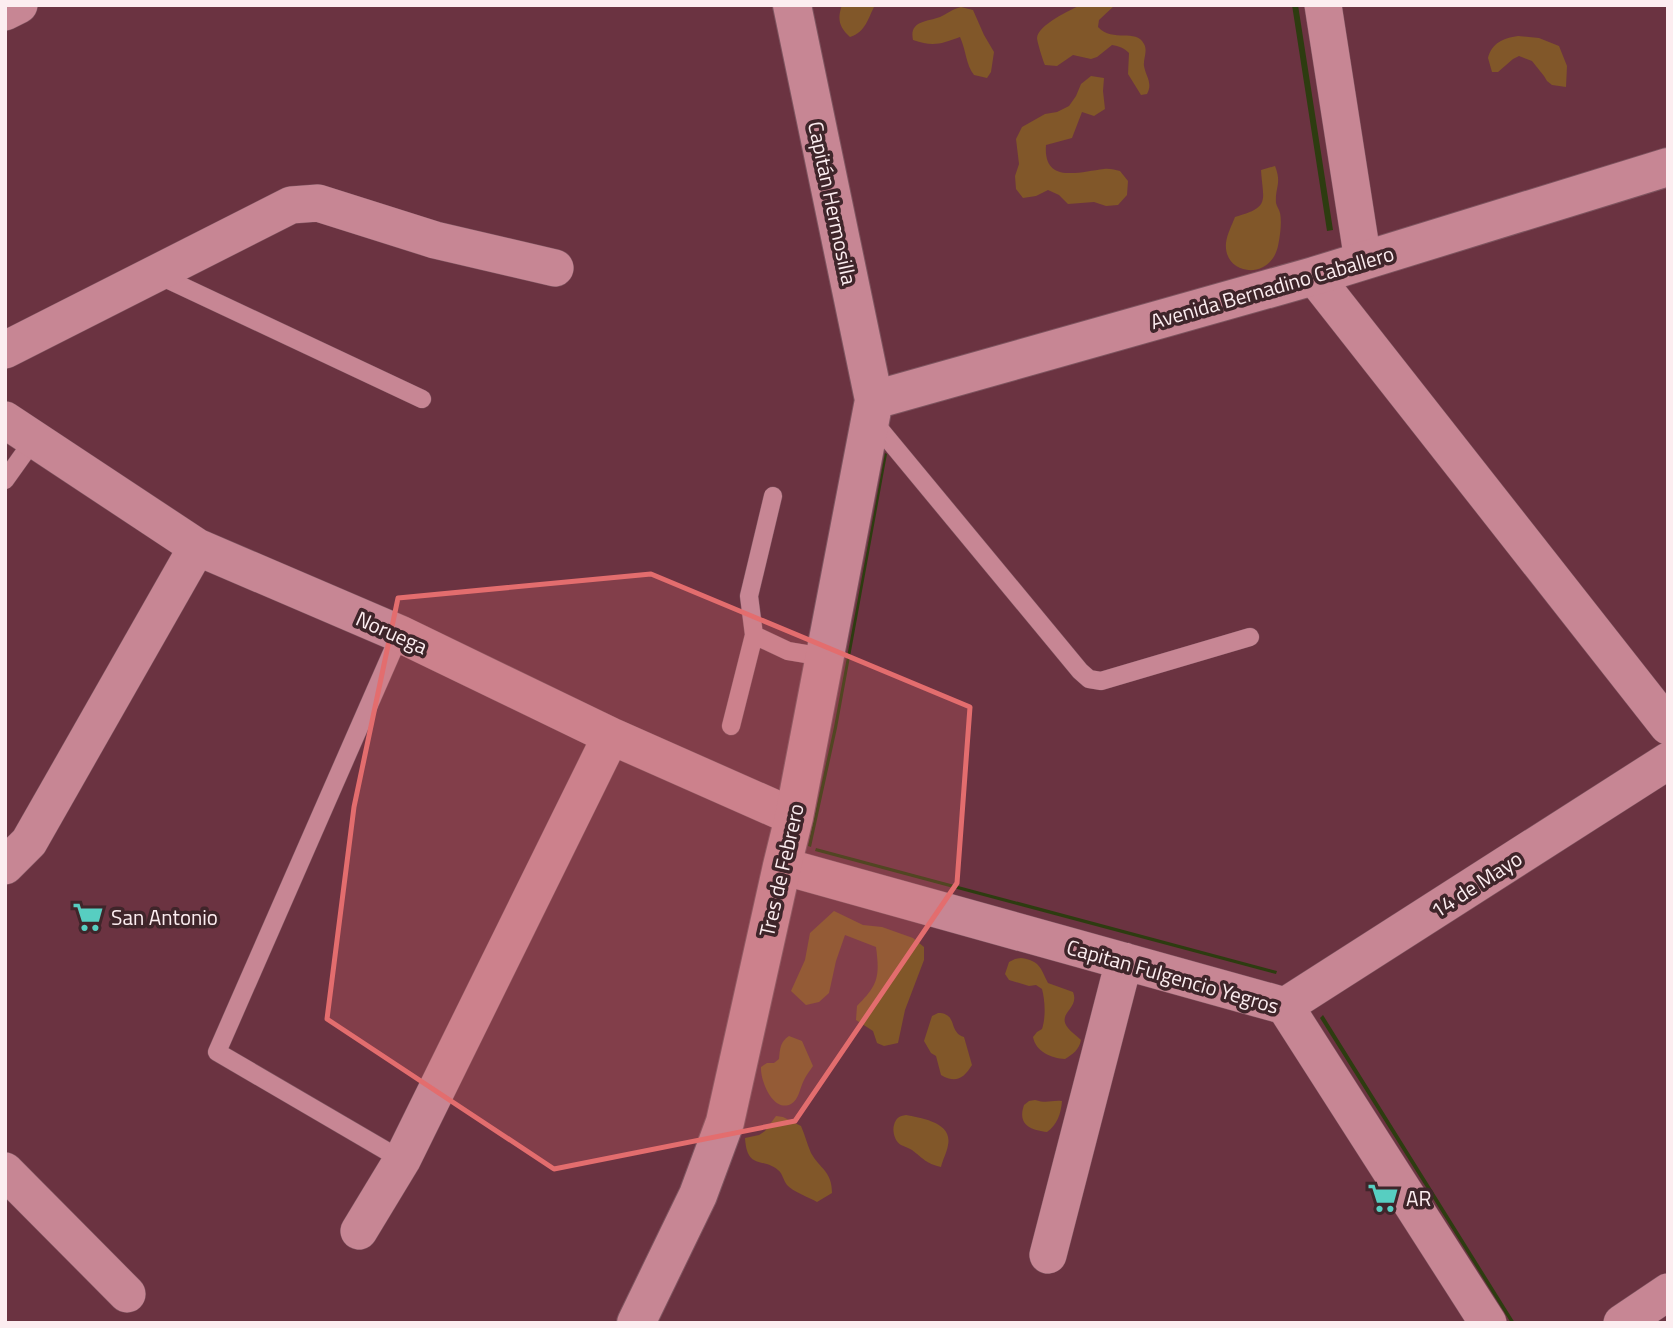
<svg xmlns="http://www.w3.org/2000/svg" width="1673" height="1328" font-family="'Titillium Web',sans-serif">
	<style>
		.green { fill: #815729 }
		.water { fill: #2d3c10 }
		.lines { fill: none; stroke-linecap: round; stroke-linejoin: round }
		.lane-casing { stroke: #7e545f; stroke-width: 19 }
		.street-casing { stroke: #7e545f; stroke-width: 38 }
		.secondary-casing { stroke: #7e545f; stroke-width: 40 }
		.lane { stroke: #c78694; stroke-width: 18 }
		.street { stroke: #c78694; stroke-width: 37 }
		.secondary { stroke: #c78694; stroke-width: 38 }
		.marked { fill: #e36d6e; fill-opacity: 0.2; stroke: #e36d6e; stroke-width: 5; stroke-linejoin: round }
		.labels { text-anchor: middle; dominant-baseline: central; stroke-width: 7; stroke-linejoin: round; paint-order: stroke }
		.street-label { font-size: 21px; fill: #fcedf0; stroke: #3f252a }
		.poi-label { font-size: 21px; fill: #fcedf0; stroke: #3f252a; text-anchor: start }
	</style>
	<rect width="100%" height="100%" fill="#6b3341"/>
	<path class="green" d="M842 5H875C868 18 866 32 850 37 839 27 837 19 842 5Z
		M1081 5H1115L1099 20 1098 27C1113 43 1136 28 1144 44 1148 51 1143 59 1144 66 1146 77 1153 83 1147 94L1141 95 1128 74 1129 53C1124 48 1119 46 1112 45L1097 57 1091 59 1073 55 1057 66 1045 65C1043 61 1037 41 1037 38 1038 25 1070 10 1081 5Z
		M961 7 973 10 984 35 994 52 991 72 987 78 974 75C966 65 966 50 960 37 941 44 933 47 913 40 909 21 926 22 940 17 947 14 952 9 961 7Z
		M1518 36 1539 38 1559 46 1567 66 1566 87 1552 85 1547 81 1544 76 1532 61 1519 56 1513 59 1498 72H1492L1488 58C1492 43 1503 38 1518 36Z
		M1091 76 1104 78 1103 91 1105 109 1094 116 1082 112 1072 138 1046 145C1043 184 1079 172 1104 169 1109 168 1115 170 1120 171L1128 181 1127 195 1118 205 1106 206 1094 202 1068 204 1059 195 1048 190 1036 196 1023 198 1016 189 1015 176 1019 164 1016 139 1022 127 1045 114 1057 112 1069 106 1076 96 1081 84Z
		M1275 166C1282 184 1275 187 1276 203 1277 207 1279 209 1280 213 1282 222 1280 237 1278 246 1270 282 1223 275 1226 243 1227 234 1232 225 1235 217 1271 207 1263 201 1261 170Z
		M834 911 863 925 882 927 913 938 924 947V960L905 1010 898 1043 884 1046 877 1043 873 1031 856 1020 857 1006C878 985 880 977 876 947L845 935 836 961 829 993 819 1002 806 1005 791 991 805 960 810 933Z
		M1021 958C1040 961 1040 967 1048 983L1073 992C1080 1009 1056 1013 1068 1028 1071 1032 1077 1036 1081 1040 1079 1050 1073 1054 1065 1059 1051 1058 1036 1052 1033 1037L1037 1032 1042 1029C1046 1017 1045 1000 1042 989L1036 985 1029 986 1009 980 1005 974 1009 962 1015 959Z
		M938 1013C958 1013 948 1032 964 1037L972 1065C964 1078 956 1084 941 1075L936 1056 931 1053 924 1041 932 1016Z
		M789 1036 802 1041 813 1066C810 1071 806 1075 804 1080 800 1087 799 1100 791 1104 773 1113 760 1080 761 1067L767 1063H774L779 1059C780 1049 780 1042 789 1036Z
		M1035 1100C1048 1104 1050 1100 1062 1101 1061 1114 1057 1125 1047 1132 1031 1130 1017 1125 1024 1105L1029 1101Z
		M906 1115C920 1118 953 1122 948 1145 947 1152 943 1159 941 1167 925 1163 924 1159 912 1150 909 1148 905 1147 901 1145 895 1142 892 1131 894 1125 896 1118 899 1116 906 1115Z
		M776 1116 783 1117 801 1126C805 1135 807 1144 811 1153 820 1169 832 1171 832 1193L817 1202C810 1198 792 1191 787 1185 783 1180 783 1174 778 1170 762 1157 747 1170 745 1138L759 1135 765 1131Z"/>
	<path class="water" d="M1292 5H1298L1333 230 1327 231Z
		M885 453 887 454 837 728 811 847 808 846 834 727Z
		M816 848 1277 971 1276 974 815 851Z
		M1323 1015 1515 1323H1511L1320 1018Z"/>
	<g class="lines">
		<g class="lane-casing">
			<path id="lane" d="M156 274 422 399
				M873 421 1080 671 1089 679 1101 681 1250 637
				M5 480 35 438
				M773 496 749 596 754 635 788 651 824 657
				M400 634 217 1052 402 1160
				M731 726 754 635"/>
		</g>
		<g class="street-casing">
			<path id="street" d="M1323 5 1363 261
				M5 12 19 5
				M1314 276 1668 726
				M5 350 291 205 318 203 435 240 555 268
				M5 420 197 547 400 634 611 736 794 817
				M5 866 29 842 197 547
				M782 866 1285 1006 1488 1323
				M1285 1006 1668 761
				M5 1171 127 1294
				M359 1231 402 1160 611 736
				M1048 1255 1124 961
				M1622 1323 1668 1292"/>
		</g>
		<g class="secondary-casing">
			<path id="secondary" d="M874 400 1314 276 1668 167
				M636 1323 698 1195 725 1122 782 866 794 817 874 400 792 5"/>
		</g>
		<use href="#lane" class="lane"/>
		<use href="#street" class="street"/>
		<use href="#secondary" class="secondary"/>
	</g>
	<path class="marked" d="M651 574 970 707 957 883 795 1121 554 1169 327 1019 354 807 398 598Z"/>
	<defs>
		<g id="supermarket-bare" transform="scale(2.415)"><path d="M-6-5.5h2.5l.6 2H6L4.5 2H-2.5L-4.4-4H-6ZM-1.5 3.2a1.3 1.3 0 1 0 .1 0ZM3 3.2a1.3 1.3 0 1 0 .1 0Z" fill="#57cec1" stroke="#3f252a" stroke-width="2.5" paint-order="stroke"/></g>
	</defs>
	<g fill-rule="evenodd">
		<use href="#supermarket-bare" x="88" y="917"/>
		<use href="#supermarket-bare" x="1383" y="1198"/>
	</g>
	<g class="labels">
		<g class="street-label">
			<text transform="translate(833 203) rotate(78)">Capitán Hermosilla</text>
			<text transform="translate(1272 287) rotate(-16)">Avenida Bernadino Caballero</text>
			<text transform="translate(392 632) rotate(24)">Noruega</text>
			<text transform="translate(781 870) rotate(-77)">Tres de Febrero</text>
			<text transform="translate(1476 884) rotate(-33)">14 de Mayo</text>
			<text transform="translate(1173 976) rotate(16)">Capitan Fulgencio Yegros</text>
		</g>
		<g class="poi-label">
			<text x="111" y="917">San Antonio</text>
			<text x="1406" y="1198">AR</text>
		</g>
	</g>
	<rect width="1673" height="1328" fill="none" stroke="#fcedf0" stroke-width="14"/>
</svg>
